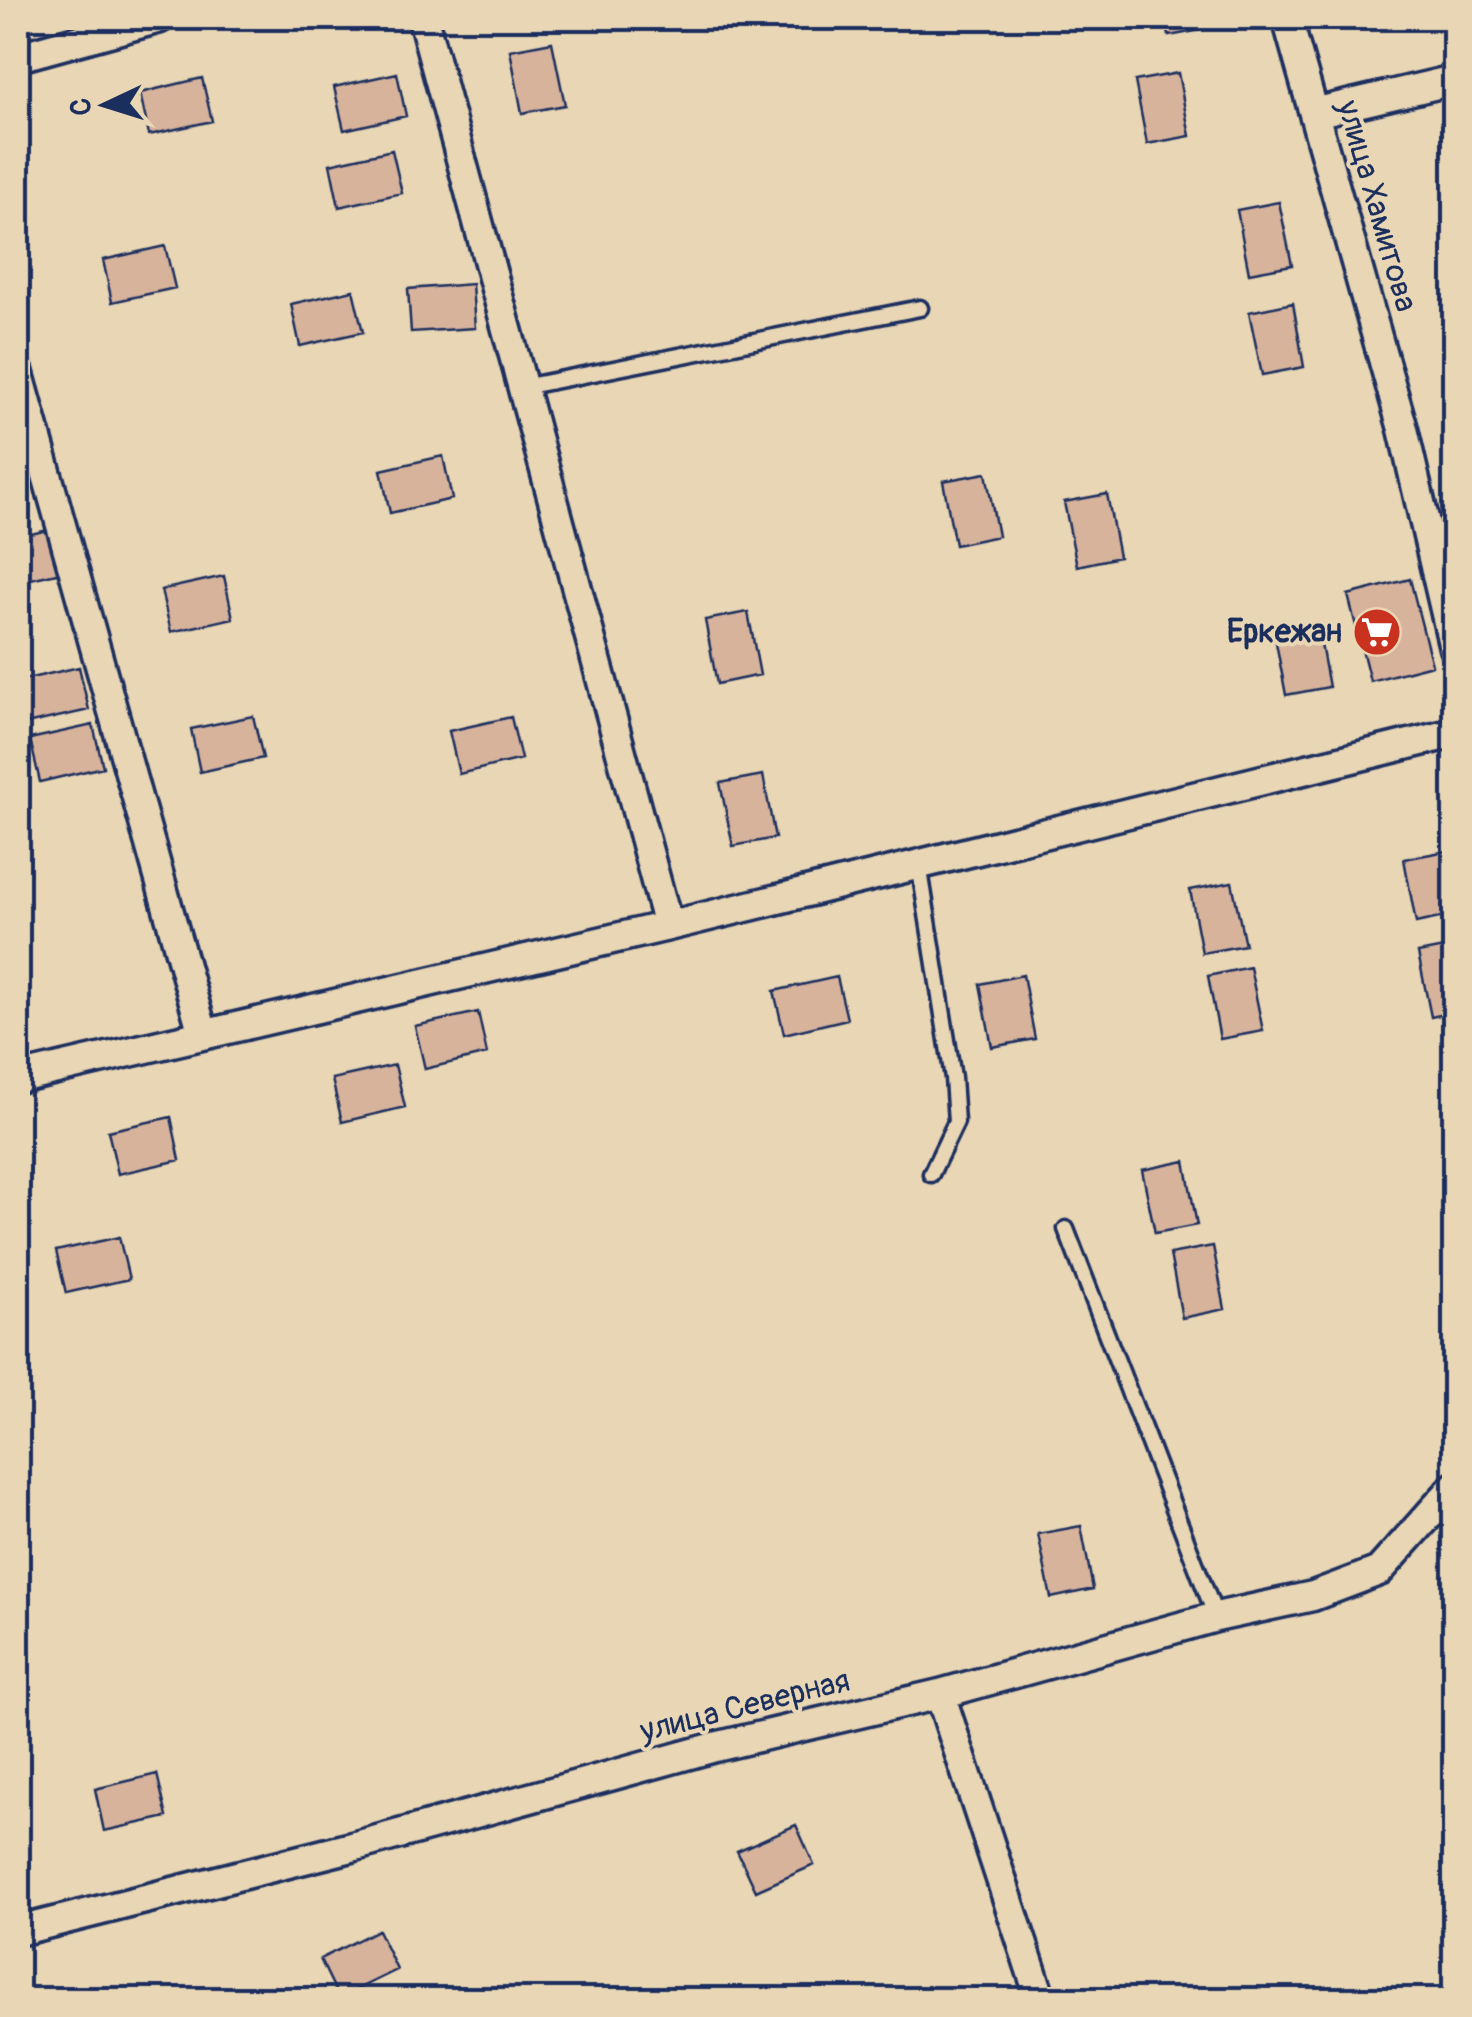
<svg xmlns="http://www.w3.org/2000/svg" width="1472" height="2017" font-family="Pangolin,sans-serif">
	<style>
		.building { fill: #d8b39c; stroke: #1b2f5e; stroke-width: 2.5 }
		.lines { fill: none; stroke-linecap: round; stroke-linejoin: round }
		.lane-casing { stroke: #1b2f5e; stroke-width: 21 }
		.street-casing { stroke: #1b2f5e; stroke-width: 35 }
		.lane { stroke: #e9d6b4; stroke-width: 14 }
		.street { stroke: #e9d6b4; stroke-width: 28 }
		.labels { text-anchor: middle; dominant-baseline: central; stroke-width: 8; stroke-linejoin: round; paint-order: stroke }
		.street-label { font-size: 32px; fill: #1b2f5e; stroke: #e9d6b4 }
		.poi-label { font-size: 32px; font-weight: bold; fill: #1b2f5e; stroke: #e9d6b4; text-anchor: end }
	</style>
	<rect width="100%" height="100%" fill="#e9d6b4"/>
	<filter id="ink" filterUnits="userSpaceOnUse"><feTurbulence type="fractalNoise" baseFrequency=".01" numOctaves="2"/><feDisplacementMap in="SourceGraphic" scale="20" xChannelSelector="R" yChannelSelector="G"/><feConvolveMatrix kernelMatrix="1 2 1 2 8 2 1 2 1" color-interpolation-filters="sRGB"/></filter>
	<g filter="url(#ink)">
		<path class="building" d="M1166 18H1210L1212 28 1169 36Z
			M552 42 565 105 522 113 510 50Z
			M397 73 406 116 344 130 334 87Z
			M1178 73 1190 136 1147 144 1135 81Z
			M202 78 212 121 149 135 140 93Z
			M392 150 402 193 339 207 330 164Z
			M1279 202 1292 265 1249 273 1237 210Z
			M165 246 175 288 112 302 103 260Z
			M472 284 475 328 411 332 408 289Z
			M353 290 363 332 300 346 291 304Z
			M1293 303 1304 367 1262 375 1249 312Z
			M443 456 452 499 390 513 381 470Z
			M986 473 998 536 955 545 943 481Z
			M1107 494 1119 557 1077 566 1064 502Z
			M52 529 61 572 18 582V537Z
			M224 576 233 618 171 632 161 590Z
			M1410 579 1432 665 1370 681 1348 595Z
			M748 612 760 675 717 684 705 620Z
			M1317 623 1329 687 1286 695 1274 632Z
			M79 667 89 710 26 724 18 681Z
			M253 716 263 758 200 772 191 729Z
			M511 717 521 759 459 774 449 731Z
			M93 725 103 767 40 782 30 739Z
			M763 775 775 838 733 846 720 783Z
			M1447 851 1454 892V915L1416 923 1404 859Z
			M1232 882 1245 945 1202 953 1190 890Z
			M1454 946V1012L1431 1017 1418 953Z
			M1250 967 1263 1031 1220 1039 1208 976Z
			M1023 975 1035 1039 992 1047 980 984Z
			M837 977 847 1019 784 1034 774 991Z
			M478 1012 487 1054 425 1069 415 1026Z
			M395 1065 405 1107 342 1122 332 1079Z
			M171 1117 180 1160 118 1174 108 1131Z
			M1185 1161 1197 1225 1155 1233 1142 1170Z
			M119 1237 129 1279 66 1293 56 1251Z
			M1213 1246 1225 1309 1182 1318 1170 1254Z
			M1081 1526 1093 1589 1051 1598 1038 1534Z
			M157 1774 167 1817 104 1831 95 1789Z
			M796 1825 814 1865 756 1891 737 1851Z
			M378 1930 397 1970 339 1998 320 1959Z"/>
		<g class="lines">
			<g class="lane-casing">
				<path id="lane" d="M523 387 920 308
					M919 864 953 1078 956 1122 931 1174
					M1066 1229 1216 1617"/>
			</g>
			<g class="street-casing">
				<path id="street" d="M423 18 668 926
					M1287 18 1403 429 1454 648
					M18 57 160 18
					M1314 113 1454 80
					M18 371 203 1034
					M18 1078 668 926 1454 733
					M940 1694 1041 2000
					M18 1931 352 1847 715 1747 940 1694 1216 1617 1313 1596 1379 1571 1454 1487"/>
			</g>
			<use href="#lane" class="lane"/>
			<use href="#street" class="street"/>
		</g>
	</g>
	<defs>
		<g id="supermarket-disc" transform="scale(2.5)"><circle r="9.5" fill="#c8321e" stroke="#e9d6b4"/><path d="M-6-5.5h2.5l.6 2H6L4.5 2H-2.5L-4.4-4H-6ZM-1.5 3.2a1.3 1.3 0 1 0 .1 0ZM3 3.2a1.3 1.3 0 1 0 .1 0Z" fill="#fff"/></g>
	</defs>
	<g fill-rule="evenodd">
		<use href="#supermarket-disc" x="1377" y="632"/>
	</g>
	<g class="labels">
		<g class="street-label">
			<text transform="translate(1377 206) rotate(74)">улица Хамитова</text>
			<text transform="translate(745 1706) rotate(-14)">улица Северная</text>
		</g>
		<g class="poi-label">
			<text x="1342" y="632">Еркежан</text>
		</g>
	</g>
	<rect width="1472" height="2017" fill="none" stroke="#e9d6b4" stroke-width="60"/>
	<rect x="30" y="30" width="1412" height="1957" fill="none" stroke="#1b2f5e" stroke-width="4" filter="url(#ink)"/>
	<g transform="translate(105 105) rotate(266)" stroke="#e9d6b4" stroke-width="8" paint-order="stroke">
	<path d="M0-8L18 38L0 25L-18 38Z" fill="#1b2f5e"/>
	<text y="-15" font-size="28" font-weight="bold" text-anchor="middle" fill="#1b2f5e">С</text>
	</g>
</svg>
